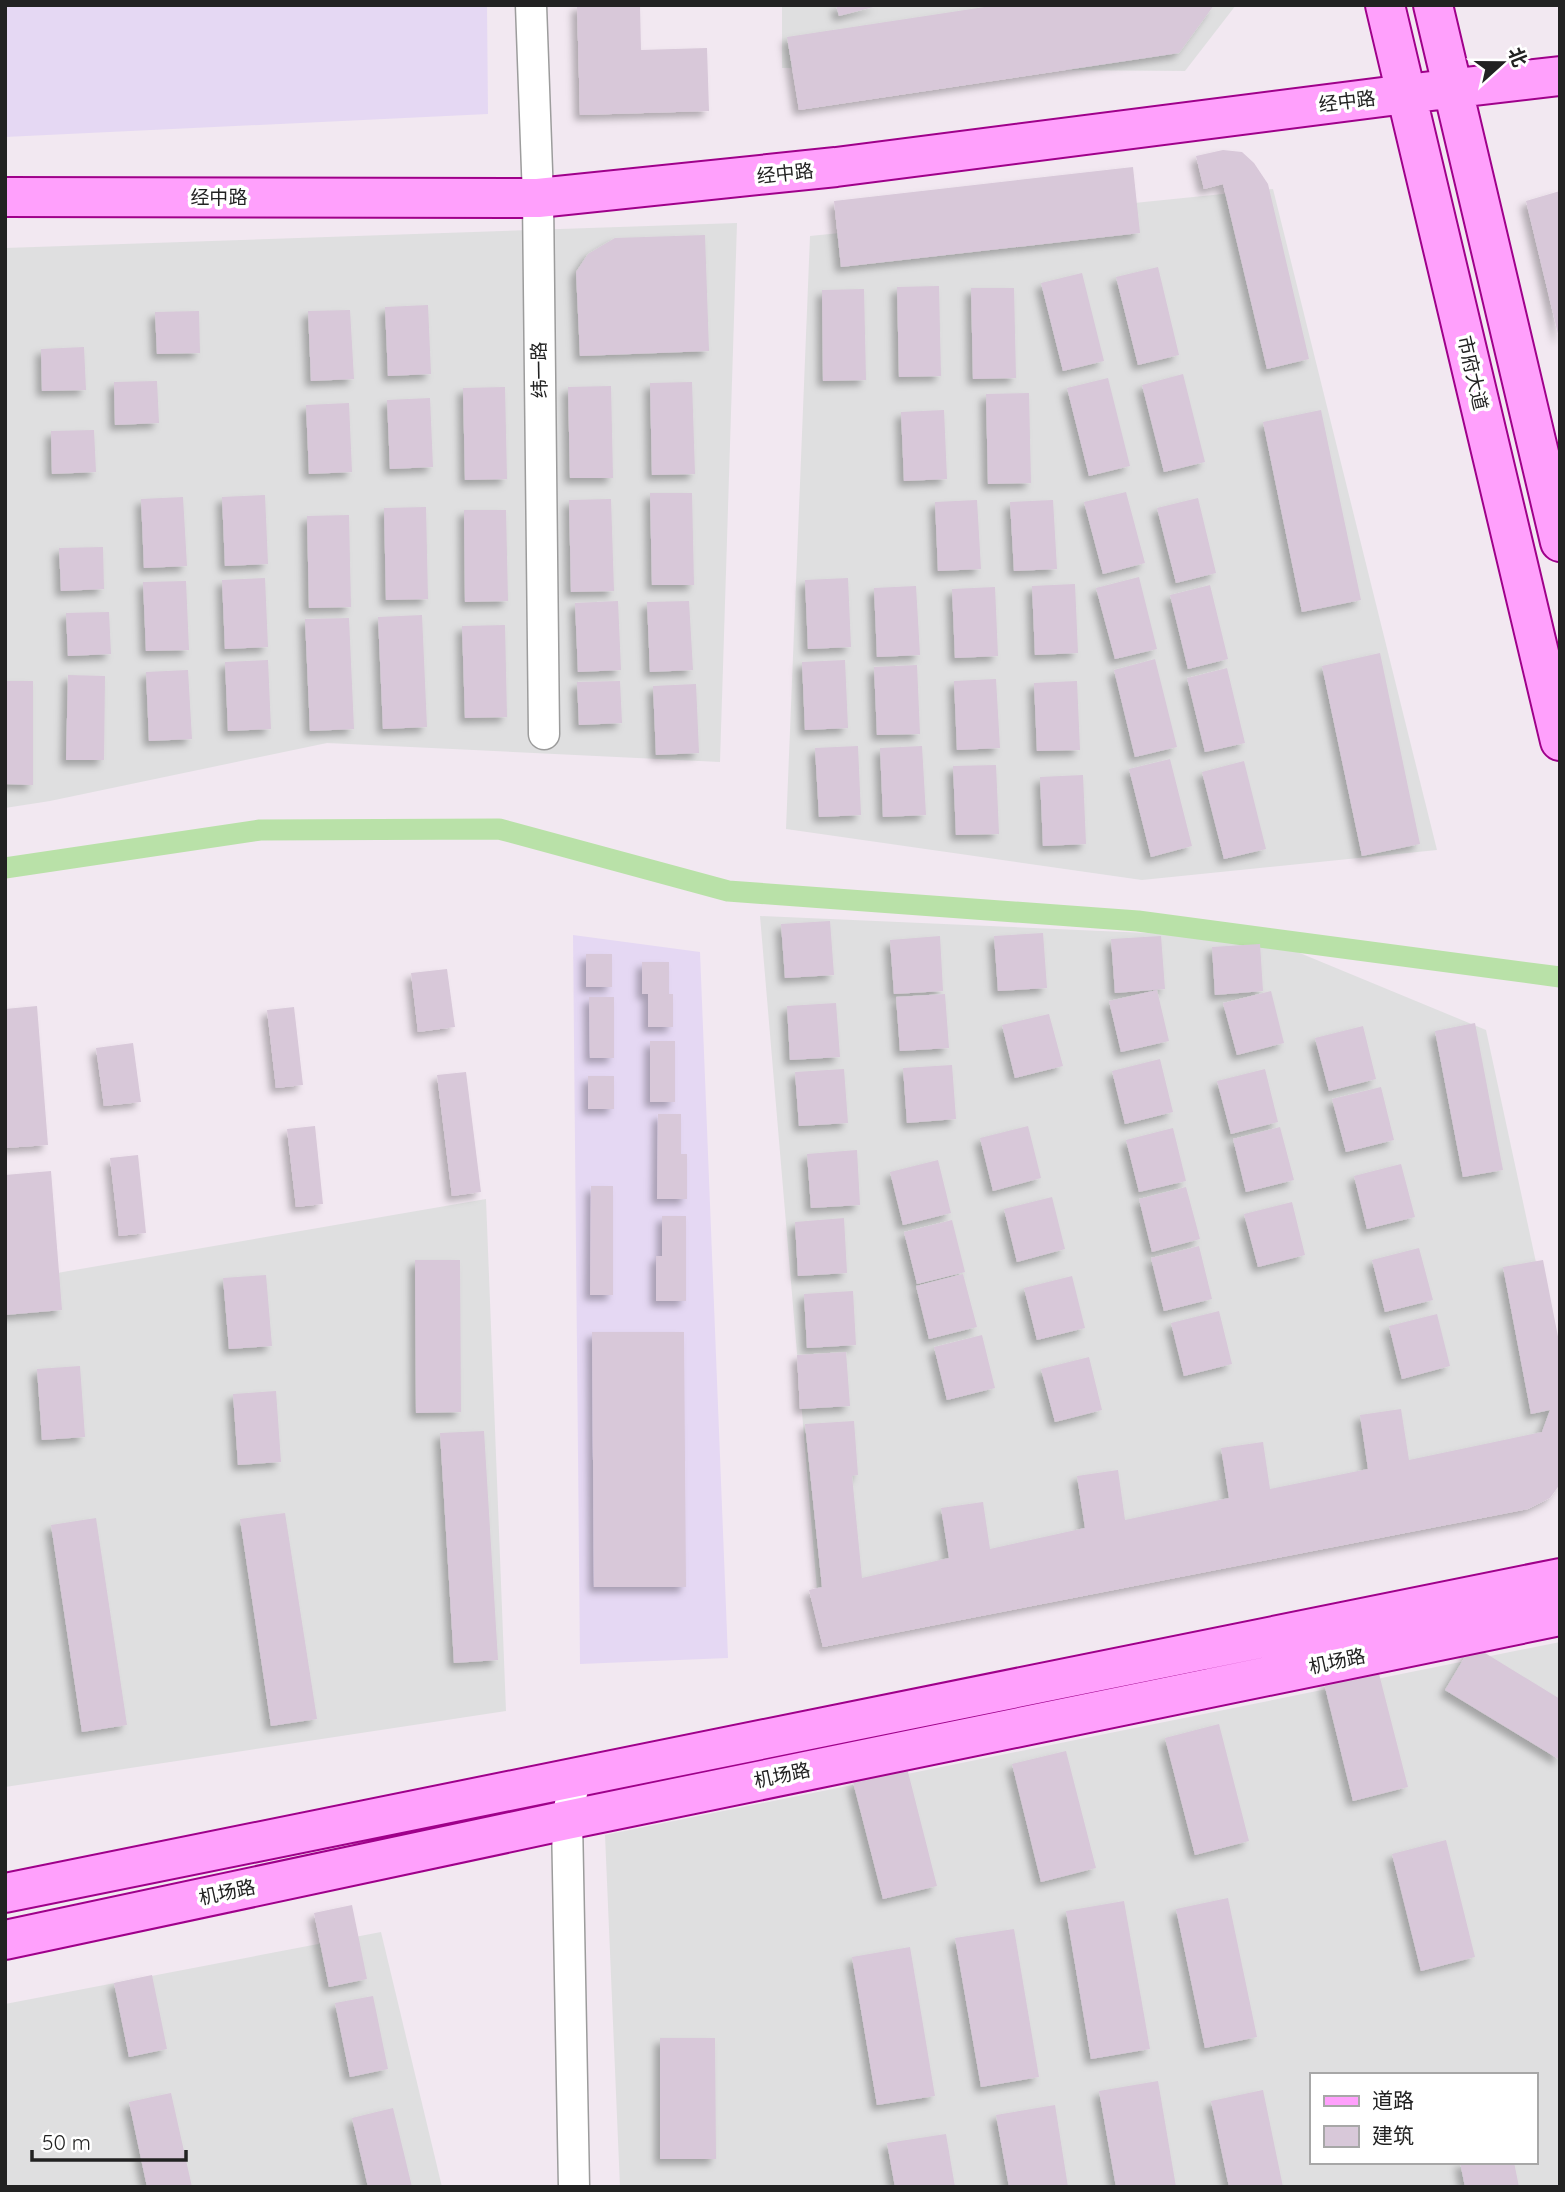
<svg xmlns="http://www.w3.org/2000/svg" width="1565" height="2192" font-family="Quicksand,'Noto Sans SC',sans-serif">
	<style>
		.residential { fill: #dfdfe0; fill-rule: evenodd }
		.commercial { fill: #e5d8f3 }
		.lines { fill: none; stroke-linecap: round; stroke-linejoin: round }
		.canal { stroke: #b9e1a8; stroke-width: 21 }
		.building { fill: #d8c8d9; filter: url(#shadow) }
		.minor-casing { stroke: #9c9c9c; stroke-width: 33 }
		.major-casing { stroke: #9f008a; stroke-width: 42 }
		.minor { stroke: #fff; stroke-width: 30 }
		.major { stroke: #ffa0fc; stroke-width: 38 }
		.labels { text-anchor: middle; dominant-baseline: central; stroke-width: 7; stroke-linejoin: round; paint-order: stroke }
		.street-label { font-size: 19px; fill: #222; stroke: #fff }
	</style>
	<defs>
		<filter id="shadow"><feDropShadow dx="-5.5" dy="5.5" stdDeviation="3.5" flood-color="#0004"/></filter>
	</defs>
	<rect width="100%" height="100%" fill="#f2e8f1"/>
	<path class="residential" d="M782 5H1236L1185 71 782 68Z
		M1273 189 1437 850 1142 880 786 829 810 236Z
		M737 223 720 762 327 743 50 801 5 808V248Z
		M760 916 1170 934 1278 944 1486 1030 1560 1374V1441L821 1637Z
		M486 1199 506 1711 5 1787V1282Z
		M1560 1642V2187H620L605 1835ZM1311 2075H1535V2162H1311Z
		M381 1932 442 2187H5V2004Z"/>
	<path class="commercial" d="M5 5H487L488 114 5 137Z
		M573 935 700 952 728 1658 580 1664Z"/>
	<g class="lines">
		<path class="canal" d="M5 868 260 830 499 829 728 891 1138 921 1560 977"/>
	</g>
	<path class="building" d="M577 5H640L641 50 707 48 709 111 580 115Z
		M836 5H877V6L839 16Z
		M998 5H1214L1179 53 799 110 787 37Z
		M1223 150 1242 152 1254 163 1268 184 1309 359 1267 369 1223 184 1204 189 1196 156Z
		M1133 167 1140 233 841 267 834 201Z
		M1560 191V338H1559L1526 201Z
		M705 235 709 351 580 356 576 272 588 254 615 238Z
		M1158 267 1179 355 1138 365 1116 277Z
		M1082 273 1104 361 1063 371 1041 283Z
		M939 286 941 376 899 377 897 287Z
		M971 288H1014L1016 378 973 379Z
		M864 289 866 380 823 381 822 290Z
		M428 305 431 374 388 376 385 307Z
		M350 310 354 379 311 381 308 311Z
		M199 311 200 353 157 354 155 312Z
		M84 347 86 390 42 391 41 349Z
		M1183 374 1205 462 1164 472 1142 385Z
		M1108 378 1130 466 1089 476 1067 388Z
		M157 381 159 423 115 425 114 382Z
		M692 382 695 474 652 475 650 383Z
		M611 386 613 478H570L568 387Z
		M505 387 507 479 465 480 463 388Z
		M1029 393 1031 483 988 484 986 394Z
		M430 398 433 467 390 469 387 400Z
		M349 403 352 472 309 474 306 405Z
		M944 410 947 479 904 481 901 412Z
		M1321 410 1361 600 1302 612 1263 422Z
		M94 430 96 472 52 474 51 431Z
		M1126 492 1145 563 1103 574 1084 502Z
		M650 493H692L694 585H652Z
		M265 495 268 564 225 566 222 497Z
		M183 497 187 566 144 568 141 499Z
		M1198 498 1216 573 1176 583 1157 508Z
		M611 499 614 591 571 592 569 500Z
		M977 500 981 569 938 571 935 502Z
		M1053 500 1057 569 1014 571 1010 502Z
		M426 507 428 599 386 600 384 508Z
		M464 510H506L508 601 465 602Z
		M349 515 351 607 309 608 307 516Z
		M103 547 104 589 61 591 59 548Z
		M1139 577 1157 649 1115 659 1096 588Z
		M265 578 268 647 225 649 222 580Z
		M848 578 851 647 808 649 805 580Z
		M186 581 189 650 146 651 143 582Z
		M1075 584 1078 653 1035 655 1032 586Z
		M1210 585 1228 659 1188 669 1170 595Z
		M916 586 920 655 877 657 874 588Z
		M995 587 998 656 955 658 952 589Z
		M618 601 621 670 578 672 575 603Z
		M689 601 693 670 650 672 647 602Z
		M109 612 111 654 68 656 66 613Z
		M422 615 427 727 383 729 378 617Z
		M349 618 354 729 310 731 305 619Z
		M505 625 507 717 465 718 462 626Z
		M1380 653 1420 844 1362 856 1322 666Z
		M1155 659 1177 747 1135 757 1114 670Z
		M268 660 271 729 228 731 225 662Z
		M845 660 848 728 805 730 802 662Z
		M917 665 920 734 877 735 874 667Z
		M1227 668 1245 743 1205 752 1187 678Z
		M188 670 192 739 149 741 146 672Z
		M68 675 105 676 104 760H66Z
		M996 679 1000 748 957 750 954 681Z
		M5 681H33V785L5 784Z
		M620 681 622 723 579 725 577 682Z
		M1077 681 1080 750 1037 751 1034 683Z
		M696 684 699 753 656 755 653 686Z
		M858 746 861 815 819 817 815 748Z
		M922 746 926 815 883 817 880 748Z
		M1170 759 1192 846 1151 857 1129 769Z
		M1244 761 1266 849 1224 859 1202 772Z
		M996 765 999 834 956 835 953 766Z
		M1083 775 1086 844 1043 846 1040 777Z
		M830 921 834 975 785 978 781 924Z
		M1043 933 1047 988 998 991 994 936Z
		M940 936 943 991 894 994 890 940Z
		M1161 936 1165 989 1115 993 1111 939Z
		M1260 944 1263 991 1215 995 1212 947Z
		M586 954H612V987H586Z
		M642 962H669V994H673V1027H648V994H642Z
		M447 969 455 1027 418 1032 411 973Z
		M1157 990 1169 1041 1121 1052 1109 1001Z
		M1271 991 1284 1043 1237 1055 1223 1003Z
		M945 994 949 1048 900 1051 896 997Z
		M589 997H614V1058H590Z
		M836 1003 840 1057 790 1060 787 1006Z
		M37 1006 48 1145 5 1148V1009Z
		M294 1007 303 1085 276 1088 267 1010Z
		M1049 1014 1063 1066 1015 1078 1002 1025Z
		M1475 1023 1503 1170 1463 1177 1435 1031Z
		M1363 1026 1376 1079 1329 1091 1315 1038Z
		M650 1041H675V1102H650Z
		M133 1043 141 1102 104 1106 96 1048Z
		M1160 1059 1173 1112 1125 1124 1112 1071Z
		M952 1065 956 1119 907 1123 903 1068Z
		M844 1069 848 1123 799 1126 795 1072Z
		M1265 1069 1278 1122 1231 1134 1217 1081Z
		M466 1072 481 1192 452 1196 437 1075Z
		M588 1076H614V1109H588Z
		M1381 1087 1394 1140 1346 1152 1332 1099Z
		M658 1114H681V1154H687V1199H657Z
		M315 1126 323 1204 296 1207 287 1129Z
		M1028 1126 1041 1178 993 1191 980 1138Z
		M1280 1127 1294 1180 1246 1192 1233 1139Z
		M1173 1128 1186 1181 1139 1192 1126 1140Z
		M857 1150 860 1205 811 1208 807 1154Z
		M138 1155 146 1233 119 1236 110 1158Z
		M938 1160 951 1213 903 1225 890 1172Z
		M1401 1164 1415 1217 1367 1229 1354 1176Z
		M51 1171 62 1310 5 1315V1175Z
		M591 1186H613V1295H590Z
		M1186 1187 1200 1239 1152 1252 1139 1199Z
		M1052 1197 1065 1249 1017 1262 1004 1209Z
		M1292 1202 1305 1255 1258 1267 1244 1214Z
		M662 1216H686V1301H656V1256H662Z
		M844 1218 847 1273 798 1276 795 1222Z
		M952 1220 965 1272 917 1284 904 1232Z
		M1199 1246 1212 1299 1164 1311 1151 1258Z
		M1419 1248 1433 1300 1385 1312 1372 1260Z
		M415 1260H460L461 1412 416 1413Z
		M1543 1260 1560 1347V1484L1550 1498 1528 1509 823 1647 809 1590 822 1587 805 1424 854 1421 858 1475 852 1476 862 1578 949 1558 941 1508 983 1502 990 1549 1085 1528 1077 1476 1118 1470 1125 1520 1229 1498 1221 1448 1263 1442 1270 1489 1368 1469 1360 1415 1401 1409 1409 1460 1542 1432 1550 1410 1531 1414 1503 1267Z
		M963 1274 977 1327 929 1339 916 1286Z
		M266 1275 272 1346 229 1349 223 1278Z
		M1072 1276 1085 1328 1037 1340 1024 1288Z
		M853 1291 856 1345 807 1348 804 1294Z
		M1219 1311 1232 1364 1184 1376 1171 1323Z
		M1437 1314 1450 1366 1402 1379 1389 1326Z
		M592 1332H684L686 1587H594Z
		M982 1335 995 1388 947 1400 934 1347Z
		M846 1352 850 1406 800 1409 797 1355Z
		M1089 1357 1102 1410 1055 1422 1041 1369Z
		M80 1366 85 1437 42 1440 37 1369Z
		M276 1391 281 1462 238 1465 233 1394Z
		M484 1431 498 1660 454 1663 440 1433Z
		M285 1513 317 1719 271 1726 240 1519Z
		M96 1518 127 1725 82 1732 51 1525Z
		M1472 1645 1560 1699V1760L1445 1690Z
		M1378 1670 1408 1787 1353 1801 1324 1683Z
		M1219 1724 1249 1841 1195 1855 1165 1738Z
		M1066 1751 1096 1868 1041 1882 1012 1764Z
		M907 1768 937 1886 883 1899 853 1782Z
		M1446 1840 1475 1957 1421 1971 1392 1854Z
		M1228 1898 1257 2037 1205 2048 1176 1909Z
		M1124 1901 1150 2049 1091 2059 1066 1911Z
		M352 1905 367 1979 329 1987 314 1913Z
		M1014 1929 1039 2077 981 2087 955 1938Z
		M910 1947 935 2096 877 2105 852 1957Z
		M152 1975 167 2049 129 2057 114 1983Z
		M373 1996 388 2069 350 2077 335 2003Z
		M660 2038H715L716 2159H660Z
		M1158 2081 1176 2187H1116L1099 2091Z
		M1263 2090 1283 2187H1229L1211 2101Z
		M171 2093 192 2187H147L129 2102Z
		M1055 2105 1068 2187H1009L996 2115Z
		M393 2108 412 2187H368L352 2118Z
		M946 2134 955 2187H895L887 2143Z
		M1460 2162H1514L1519 2187H1465Z"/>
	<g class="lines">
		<g class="minor-casing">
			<path id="minor" d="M531 5 538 198 544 734
				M574 2187 567 1820 575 1777"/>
		</g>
		<g class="major-casing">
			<path id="major" d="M1385 5 1560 741
				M1433 5 1560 542
				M5 197 538 198 836 167 1406 94 1560 76
				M5 1893 1560 1578
				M5 1940 567 1820 1560 1616"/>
		</g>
		<use href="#minor" class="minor"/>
		<use href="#major" class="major"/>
	</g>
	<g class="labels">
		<g class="street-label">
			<text transform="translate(1347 101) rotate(-7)">经中路</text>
			<text transform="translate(785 173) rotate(-6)">经中路</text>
			<text x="219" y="197">经中路</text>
			<text transform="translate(539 370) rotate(-91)">纬一路</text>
			<text transform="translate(1473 373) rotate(77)">市府大道</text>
			<text transform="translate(1337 1661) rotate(-12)">机场路</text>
			<text transform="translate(782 1775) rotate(-12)">机场路</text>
			<text transform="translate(227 1892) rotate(-12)">机场路</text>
		</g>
	</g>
	<rect width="1565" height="2192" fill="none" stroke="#222222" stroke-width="14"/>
	<rect x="1310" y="2073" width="228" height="91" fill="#ffffff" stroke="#a7a7a7" stroke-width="2"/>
	<rect x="1324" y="2096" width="35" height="10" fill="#ffa0fc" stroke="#a7a7a7" stroke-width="2"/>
	<text x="1372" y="2108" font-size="21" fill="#222222">道路</text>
	<rect x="1324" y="2126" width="35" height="21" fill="#d8c8d9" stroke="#a7a7a7" stroke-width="2"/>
	<text x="1372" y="2143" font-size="21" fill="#222222">建筑</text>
	<g transform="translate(1502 63) rotate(69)" stroke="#ffffff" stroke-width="5" paint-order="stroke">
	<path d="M0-5L12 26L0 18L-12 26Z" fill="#222222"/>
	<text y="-10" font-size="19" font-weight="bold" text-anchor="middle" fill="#222222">北</text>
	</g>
	<path d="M32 2150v10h154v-10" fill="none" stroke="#222222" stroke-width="3.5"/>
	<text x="42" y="2150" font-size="21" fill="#222222" stroke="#ffffff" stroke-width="5" paint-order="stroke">50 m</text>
</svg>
